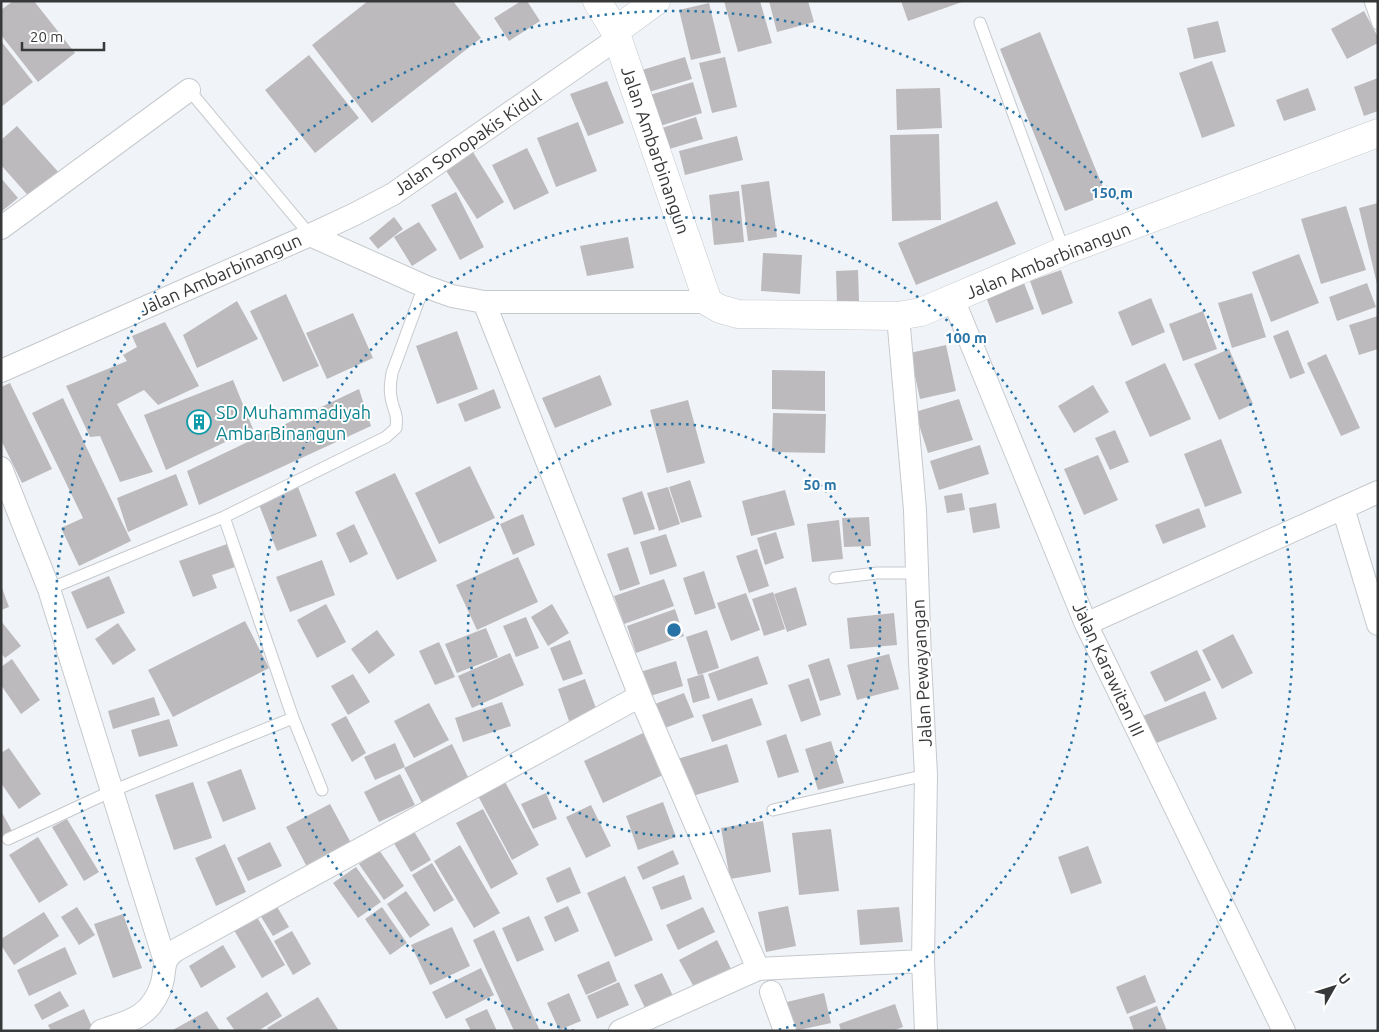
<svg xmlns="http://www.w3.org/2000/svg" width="1379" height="1032" font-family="Ubuntu,sans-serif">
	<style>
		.building { fill: #bcbabd }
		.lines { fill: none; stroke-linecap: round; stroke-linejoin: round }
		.lane-casing { stroke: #c6c9cd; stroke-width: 13 }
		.street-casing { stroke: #c6c9cd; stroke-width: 24 }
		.secondary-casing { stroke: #c6c9cd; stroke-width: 29 }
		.lane { stroke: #fff; stroke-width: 11 }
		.street { stroke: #fff; stroke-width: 22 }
		.secondary { stroke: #fff; stroke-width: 28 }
		.ring { fill: none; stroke: #2974a7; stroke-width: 2.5; stroke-dasharray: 2.5 5 }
		.labels { text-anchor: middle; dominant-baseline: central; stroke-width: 4; stroke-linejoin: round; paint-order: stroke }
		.street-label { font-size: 18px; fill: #373839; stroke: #fff }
		.culture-label { font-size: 18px; fill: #0d838f; stroke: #fff; text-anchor: start }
		.centre { fill: #2974a7; stroke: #fff; stroke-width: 2.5 }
		.ring-label { font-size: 15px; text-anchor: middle; font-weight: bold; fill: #2974a7; stroke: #fff; stroke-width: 4; stroke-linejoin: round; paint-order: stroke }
	</style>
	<rect width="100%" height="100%" fill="#f0f3f7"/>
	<path class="building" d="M13 1H34L75 53 38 82 1 35V10Z
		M368 1H453L481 38 372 123 312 45Z
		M521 1H527L540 21 509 41 494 18Z
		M724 1H760L772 43 738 52Z
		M769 1H808L814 22 777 32Z
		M901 1H962V2L908 21Z
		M709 3 721 53 691 60 679 10Z
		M1364 11 1378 37V43L1347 59 1331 29Z
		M1218 21 1226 52 1194 59 1187 28Z
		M1040 32 1106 195 1065 211 1000 49Z
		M1 41 33 82 1 107Z
		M309 55 359 118 315 153 265 90Z
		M685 57 692 79 649 92 642 70Z
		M725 57 737 107 712 113 699 63Z
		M1212 61 1235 126 1202 138 1179 73Z
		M1378 78V111L1364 116 1354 87Z
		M607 81 624 123 588 136 570 94Z
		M693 82 702 113 660 126 650 95Z
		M940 88 942 128 897 130 896 89Z
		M1308 88 1316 110 1284 121 1276 100Z
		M696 117 703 139 666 150 659 129Z
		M578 122 597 171 556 187 537 138Z
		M17 126 61 175 32 200 1 165V140Z
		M939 134 941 220 892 221 890 135Z
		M737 136 743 160 685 175 679 151Z
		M527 148 549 193 514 210 492 165Z
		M473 152 504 202 477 219 445 169Z
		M1 178 18 198 1 212Z
		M769 181 777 237 748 241 741 185Z
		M739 191 744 242 714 245 709 195Z
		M456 192 484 247 460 260 431 205Z
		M997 201 1016 244 916 285 898 243Z
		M1378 203V284H1377L1359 208Z
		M1346 206 1366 270 1321 284 1301 219Z
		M394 217 403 229 378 249 369 238Z
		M419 222 437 250 412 266 394 237Z
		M628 237 634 268 587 276 580 246Z
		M763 253 802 255 800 294 761 291Z
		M1299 254 1319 303 1271 322 1252 272Z
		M858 270 859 302 837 303 836 271Z
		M1061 270 1073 303 1042 315 1030 281Z
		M1024 283 1034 309 996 323 986 297Z
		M1367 283 1376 307 1337 321 1329 297Z
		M1252 293 1266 337 1232 348 1218 303Z
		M286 294 319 366 283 382 250 311Z
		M1151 298 1165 332 1132 346 1118 312Z
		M237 301 258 339 197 368 183 335Z
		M1203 311 1217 349 1183 361 1169 324Z
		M353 313 373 358 327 379 306 333Z
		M1378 316V349L1359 355 1349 325Z
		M165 322 199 386 158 405 144 390 117 404 153 472 120 482 100 436 90 437 66 386 127 361 123 355 137 347 132 336Z
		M1288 330 1305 373 1290 379 1273 336Z
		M457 331 478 389 437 404 416 346Z
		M946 345 956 391 920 399 910 353Z
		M1229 349 1253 404 1219 420 1194 364Z
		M1326 354 1360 428 1341 436 1307 363Z
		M1165 363 1191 419 1150 437 1125 382Z
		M772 370 825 371V411L772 409Z
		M600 375 612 405 555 428 542 398Z
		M233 380 253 429 166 470 144 415Z
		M10 383 52 469 22 483 1 440V387Z
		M1093 385 1109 412 1074 433 1058 406Z
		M359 389 371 426 199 505 187 471Z
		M494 389 501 408 465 422 458 404Z
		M63 398 131 541 79 566 61 528 83 518 32 413Z
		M959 399 973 440 928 453 915 412Z
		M688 400 705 463 667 473 650 410Z
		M773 413 826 414 825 453 772 452Z
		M1115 430 1129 462 1110 470 1095 438Z
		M1221 439 1242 493 1205 507 1184 454Z
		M980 445 989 474 939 490 930 461Z
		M1098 455 1118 500 1084 515 1064 469Z
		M470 466 495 518 439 544 415 493Z
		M395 473 437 561 397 580 355 492Z
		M176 474 188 505 128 532 117 498Z
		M690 480 702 517 681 523 669 487Z
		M298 487 317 536 277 551 258 502Z
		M668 487 680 524 659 531 647 493Z
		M785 490 795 525 751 536 742 501Z
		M642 491 655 529 634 535 622 498Z
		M962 493 965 510 947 513 944 496Z
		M996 503 1000 528 973 533 969 508Z
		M1199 508 1206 527 1163 544 1155 525Z
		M523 514 535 545 513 555 500 524Z
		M869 517 871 546 844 547 842 518Z
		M839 520 843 559 812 562 807 524Z
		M354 524 368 554 350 563 336 533Z
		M776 532 784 558 765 565 757 538Z
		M666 534 677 566 650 575 640 542Z
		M230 543 238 566 212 575 217 588 193 597 179 561Z
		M628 547 640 584 620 591 607 554Z
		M757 549 769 586 749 593 736 556Z
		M518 557 538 602 477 630 456 585Z
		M322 560 335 595 290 612 276 577Z
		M704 571 716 608 695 615 683 578Z
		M109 576 125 613 87 629 71 592Z
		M664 579 674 606 624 624 614 596Z
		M1 585 9 607 1 610Z
		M796 587 807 625 787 632 774 594Z
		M773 592 785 629 764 636 752 599Z
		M746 593 760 630 731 641 717 603Z
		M326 604 346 642 317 658 297 620Z
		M552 604 569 633 548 646 531 617Z
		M675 609 684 636 636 653 627 626Z
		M894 613 897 645 850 649 847 618Z
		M526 617 539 648 516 657 503 626Z
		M1 621 21 646 5 658 1 653Z
		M245 621 269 668 173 717 148 670Z
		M118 623 136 650 113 665 95 639Z
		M486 628 498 657 457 673 445 644Z
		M377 630 395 655 369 674 351 649Z
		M707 630 719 668 698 675 686 637Z
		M1233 634 1253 673 1222 689 1202 650Z
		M570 640 583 674 563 681 550 648Z
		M439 642 455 677 435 685 419 651Z
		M1197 650 1211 680 1165 702 1150 672Z
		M510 653 524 685 472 708 458 676Z
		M889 654 899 689 857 700 847 665Z
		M758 656 768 684 718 701 708 674Z
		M829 658 841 695 820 701 808 665Z
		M12 659 40 700 21 714 1 685V667Z
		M676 661 683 686 647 697 640 672Z
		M353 674 370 702 348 715 331 686Z
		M703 674 710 698 693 703 687 679Z
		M809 678 821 715 801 722 788 685Z
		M585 679 597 711 569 721 558 689Z
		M1205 691 1217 719 1149 746 1138 718Z
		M684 693 694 717 665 728 655 704Z
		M154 697 160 715 113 729 108 711Z
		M752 698 762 725 712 742 702 715Z
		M502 702 511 726 463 742 455 718Z
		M429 703 449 740 414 758 394 721Z
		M346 716 366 753 352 762 331 724Z
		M169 719 178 746 139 757 131 730Z
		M643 733 663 775 603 803 584 761Z
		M786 734 799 772 778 778 766 741Z
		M831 741 844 783 818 790 805 749Z
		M395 743 405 767 375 780 364 757Z
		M452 744 469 779 422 803 404 768Z
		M727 744 739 782 686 798 674 760Z
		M9 748 41 794 19 809 1 783V753Z
		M241 769 256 809 223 822 207 782Z
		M400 774 415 805 379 822 364 792Z
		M504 780 539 845 512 860 477 794Z
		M193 782 212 838 174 850 155 795Z
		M546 793 557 819 533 829 521 804Z
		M663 802 676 837 638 850 626 816Z
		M330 804 351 843 307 867 286 827Z
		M591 805 611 846 586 858 566 817Z
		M483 809 518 874 491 889 456 823Z
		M1 811 12 831 1 838Z
		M67 819 99 872 84 881 52 827Z
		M763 821 771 872 730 879 721 828Z
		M412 828 431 860 411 872 392 840Z
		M831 829 839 891 799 895 792 833Z
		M38 837 68 885 39 903 9 855Z
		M270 842 282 866 248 881 237 858Z
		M225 844 246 892 216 906 195 858Z
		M460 845 500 913 474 928 434 861Z
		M1088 846 1102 883 1071 894 1058 857Z
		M379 850 404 886 384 900 359 864Z
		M673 850 679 864 643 880 637 867Z
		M432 863 454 900 434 912 412 875Z
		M356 867 381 902 358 918 333 883Z
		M570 867 581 893 557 903 546 878Z
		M684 875 692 899 661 910 652 887Z
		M625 876 653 940 615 957 587 893Z
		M406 891 430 925 410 938 387 904Z
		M276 905 289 927 273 936 260 915Z
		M568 906 579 931 555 942 544 917Z
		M788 906 796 946 766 952 758 912Z
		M77 907 95 935 79 945 61 917Z
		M382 907 407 943 390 955 365 919Z
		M703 907 715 932 678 950 666 925Z
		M899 907 903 942 860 945 857 910Z
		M44 912 59 936 14 965 1 945V939Z
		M123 914 142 968 113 978 94 924Z
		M529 916 544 950 517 962 502 928Z
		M257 917 285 965 262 978 234 930Z
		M452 927 470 966 430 985 411 945Z
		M494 930 540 1031H514L473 940Z
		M292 931 311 964 293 975 274 941Z
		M717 940 732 971 695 989 679 960Z
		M223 945 236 967 201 988 189 966Z
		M65 947 77 974 29 996 17 970Z
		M609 961 617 981 586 995 577 975Z
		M481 968 494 995 446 1019 432 992Z
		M662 973 674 998 646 1010 634 985Z
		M1145 975 1156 1002 1127 1014 1116 987Z
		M619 982 629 1005 597 1019 587 996Z
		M60 991 69 1006 42 1020 34 1005Z
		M267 992 282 1016 258 1031H235L226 1018Z
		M569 993 581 1021 559 1030 547 1003Z
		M824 993 831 1023 794 1031 787 1002Z
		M318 997 339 1031H269L267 1028Z
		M895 1004 903 1027 892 1031H841L839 1024Z
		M1157 1006 1167 1031H1134L1129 1017Z
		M84 1009 93 1029 89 1031H51L48 1025Z
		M487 1009 497 1031H471L465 1019Z
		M207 1011 220 1031H171Z"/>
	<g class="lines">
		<g class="lane-casing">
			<path id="lane" d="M1370 1 1378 24
				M980 23 1064 251
				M189 90 310 235
				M224 517 293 718 322 790
				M835 578 877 573H917
				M49 589 224 517 386 437 396 428C398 412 393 411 391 397 389 388 391 381 392 373L424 286
				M773 810 926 775
				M8 839 112 791 293 718"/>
		</g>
		<g class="street-casing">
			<path id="street" d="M1 228 189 90
				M310 235 424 286 452 296 484 302H708
				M953 299 1086 624 1284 1031
				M484 302 640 696 758 969
				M898 316 915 510 920 661 926 775 923 961 926 1031
				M1 371 310 235 355 214 393 194 618 38
				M1 468 49 589 165 961
				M1343 508 1378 624
				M1086 624 1378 492
				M771 992 785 1031
				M101 1031C113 1026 129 1023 140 1015 151 1008 158 996 162 983 166 968 161 961 176 950L640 696
				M620 1031 758 969 923 961"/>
		</g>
		<g class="secondary-casing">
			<path id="secondary" d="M597 1 615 31 708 302 720 309 738 314 898 316 921 312 1064 251 1378 133
				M615 31 656 1"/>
		</g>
		<use href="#lane" class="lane"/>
		<use href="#street" class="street"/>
		<use href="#secondary" class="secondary"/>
	</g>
	<g class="ring">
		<circle cx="674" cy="630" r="206"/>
		<path d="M574 1031A413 413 0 1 1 774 1031"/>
		<path d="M200 1028A619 619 0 1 1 1148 1028"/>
	</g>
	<defs>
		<g id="building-ring" transform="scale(1.25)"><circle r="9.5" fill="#fff" stroke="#0f9aa8" stroke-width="1.5"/><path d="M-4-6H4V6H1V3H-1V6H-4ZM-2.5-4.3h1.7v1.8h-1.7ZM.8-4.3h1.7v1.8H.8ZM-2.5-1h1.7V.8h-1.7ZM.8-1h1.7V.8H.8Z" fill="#0f9aa8"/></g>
	</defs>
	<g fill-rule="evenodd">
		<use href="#building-ring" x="199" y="422"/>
	</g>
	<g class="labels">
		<g class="street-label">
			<text transform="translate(467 142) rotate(-34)">Jalan Sonopakis Kidul</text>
			<text transform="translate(656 150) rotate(71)">Jalan Ambarbinangun</text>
			<text transform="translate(1048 260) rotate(-22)">Jalan Ambarbinangun</text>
			<text transform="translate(220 274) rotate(-24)">Jalan Ambarbinangun</text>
			<text transform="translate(1109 669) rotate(65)">Jalan Karawitan III</text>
			<text transform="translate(921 673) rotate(-93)">Jalan Pewayangan</text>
		</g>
		<g class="culture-label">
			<text x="216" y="412">SD Muhammadiyah<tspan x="216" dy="21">AmbarBinangun</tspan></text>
		</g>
	</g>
	<circle cx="674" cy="630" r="8" class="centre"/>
	<g class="ring-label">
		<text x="1112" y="198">150 m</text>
		<text x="966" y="343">100 m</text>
		<text x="820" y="490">50 m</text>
	</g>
	<rect width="1379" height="1032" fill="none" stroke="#373839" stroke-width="5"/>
	<g transform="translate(1334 987) rotate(51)" stroke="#ffffff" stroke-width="4" paint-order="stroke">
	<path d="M0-4L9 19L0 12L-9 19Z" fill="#373839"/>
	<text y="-8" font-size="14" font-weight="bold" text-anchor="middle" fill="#373839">U</text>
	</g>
	<path d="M22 42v8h82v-8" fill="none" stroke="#373839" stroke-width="2.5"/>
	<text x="30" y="42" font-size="15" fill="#373839" stroke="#ffffff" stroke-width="4" paint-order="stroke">20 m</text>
</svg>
